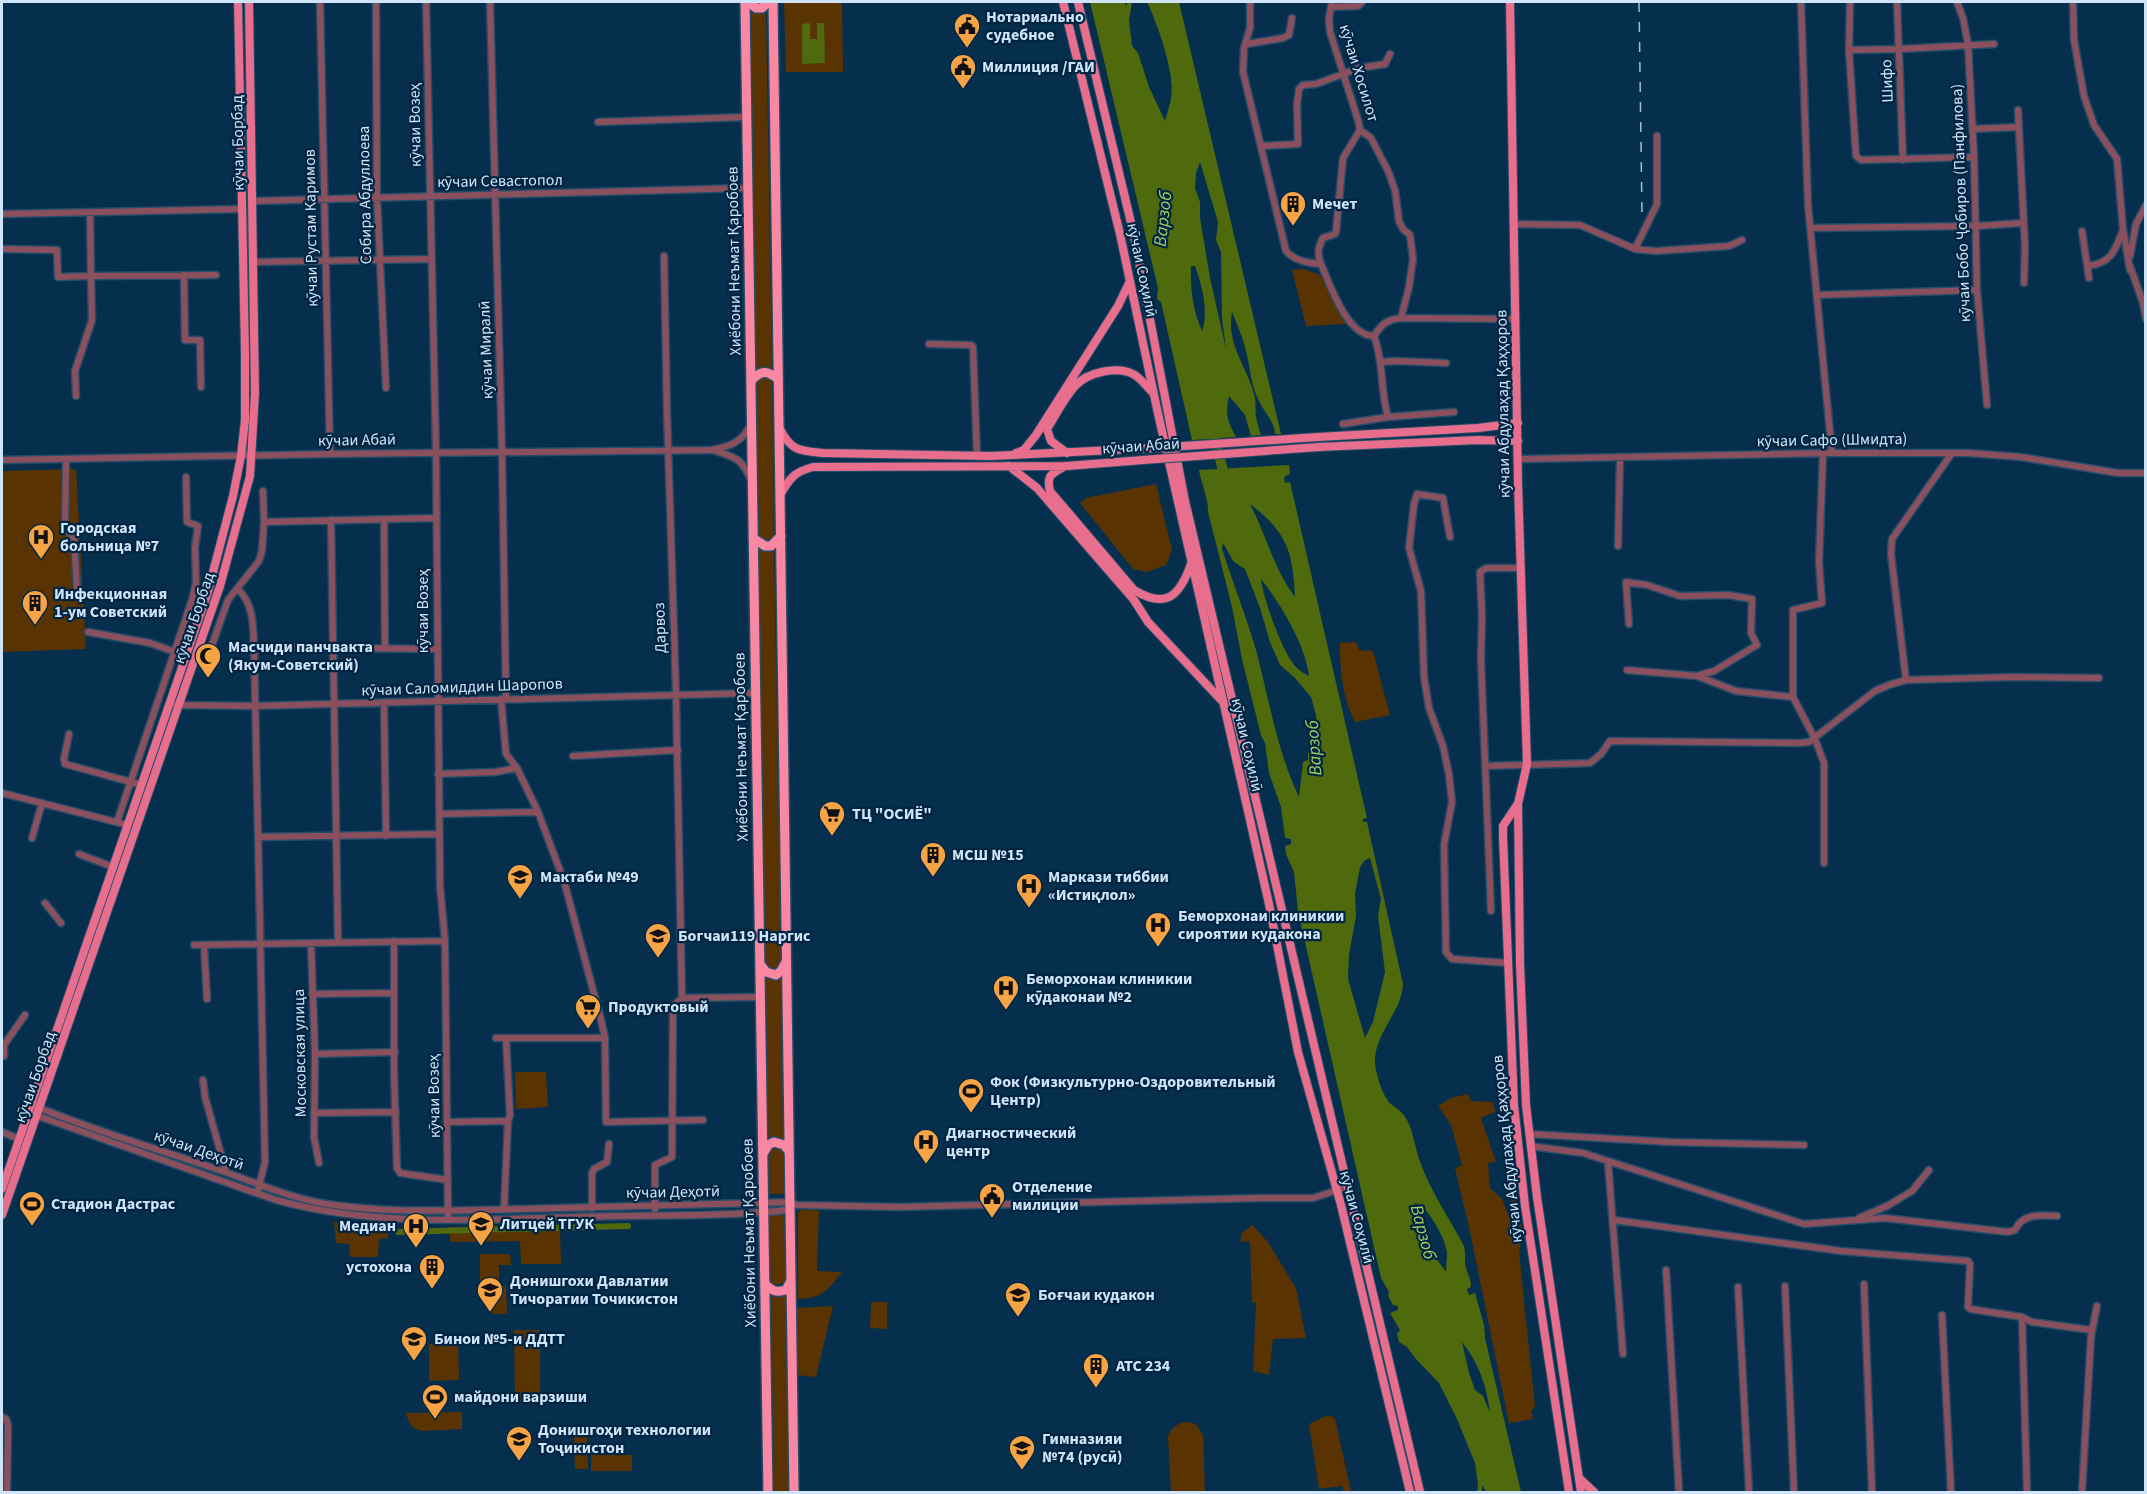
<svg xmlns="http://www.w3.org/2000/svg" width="2147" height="1494" font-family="'Source Sans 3',sans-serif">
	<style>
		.green { fill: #593402 }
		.water { fill: #4e6a0d; fill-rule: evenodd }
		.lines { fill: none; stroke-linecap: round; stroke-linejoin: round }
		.canal { stroke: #4e6a0d; stroke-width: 6 }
		.river { stroke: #4e6a0d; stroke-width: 10 }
		.minor-casing { stroke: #264c68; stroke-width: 9 }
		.major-casing { stroke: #264c68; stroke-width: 10 }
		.highway-casing { stroke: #264c68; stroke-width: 12 }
		.minor { stroke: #8b505d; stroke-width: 6 }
		.major { stroke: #e76e8c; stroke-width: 8 }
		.highway { stroke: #fb88a2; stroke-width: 9 }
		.rail { stroke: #a3bdd3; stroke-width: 1.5; stroke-dasharray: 10 10; stroke-linecap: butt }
		.major-bridge-casing { stroke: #264c68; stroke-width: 10; stroke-linecap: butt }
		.major-bridge { stroke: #e76e8c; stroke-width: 8 }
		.labels { text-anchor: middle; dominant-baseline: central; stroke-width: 4.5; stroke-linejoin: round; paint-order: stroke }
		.poi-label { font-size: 16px; font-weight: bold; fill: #cfe4f8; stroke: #002542; text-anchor: start }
		.street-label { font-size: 16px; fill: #cfe4f8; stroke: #002542 }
		.water-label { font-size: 18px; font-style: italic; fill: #a5cf5e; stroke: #002542 }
	</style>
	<rect width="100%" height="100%" fill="#062f4d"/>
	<path class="green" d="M784 2H842L843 72H786Z
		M751 11H766L772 369 766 368 755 370Z
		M1304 269 1320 275 1348 324 1306 326 1292 270Z
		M765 377 772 380 774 537 765 541 758 536 756 382Z
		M76 469 86 649 2 652V471Z
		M1156 484 1172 550 1166 565 1147 572 1133 569 1080 503 1086 498Z
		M759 548 763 550 774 548 781 961 779 966 772 969 768 968 765 962Z
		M1356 642 1359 650 1373 651 1390 715 1355 722C1342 698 1340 669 1340 643Z
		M766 977 776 979 781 977 783 1141H767Z
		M515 1072H546L548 1107 516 1109Z
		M1468 1094 1471 1101 1493 1102 1495 1112 1481 1118 1496 1162 1488 1163 1490 1188 1502 1199 1508 1214 1512 1217V1196L1516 1195 1522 1234 1519 1252 1535 1407 1531 1411 1533 1419 1509 1423 1470 1232 1455 1168 1462 1165 1451 1125 1438 1106 1451 1098Z
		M771 1147 783 1148 784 1194H768V1151Z
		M802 1209 819 1211 817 1271 842 1272C827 1291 823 1298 798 1299V1213Z
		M784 1214 786 1282 776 1285 770 1282 769 1215Z
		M334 1222 387 1226 388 1238 379 1239 378 1257H350L349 1244 336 1243Z
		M1252 1225 1267 1241 1296 1288 1306 1338 1273 1339 1269 1375 1253 1371 1256 1303 1252 1302 1250 1241 1241 1242V1234Z
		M450 1227H560L561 1264H521L520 1241 450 1242Z
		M480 1254H510L511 1265H499V1280H480Z
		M491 1286H506L507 1314H492Z
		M771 1294H786L789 1492H774Z
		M871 1302H887V1329L870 1328Z
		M833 1306 816 1377 797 1375 795 1308Z
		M514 1330H540V1400L515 1401Z
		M444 1337H458L459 1380 429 1381V1344L444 1343Z
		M462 1412V1429L422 1431 412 1427 405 1413Z
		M1328 1415 1335 1418 1351 1492H1344L1342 1486 1319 1489 1309 1424Z
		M1188 1422 1196 1424 1203 1435 1205 1492H1171L1168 1436C1172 1427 1177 1423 1188 1422Z
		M587 1436 588 1469H575L574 1437Z
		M591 1455H632V1471H591Z"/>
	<path class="water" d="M1090 2H1125L1126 6 1128 2H1132L1129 20 1132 46 1138 53 1149 87 1165 121C1167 113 1170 105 1171 98 1176 75 1157 23 1147 2H1179L1281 434H1275C1274 420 1265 414 1259 401 1250 383 1251 370 1246 351 1243 338 1237 324 1232 312 1226 347 1248 366 1255 398 1256 404 1255 411 1256 417 1257 423 1259 429 1261 435L1251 436 1245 415 1229 396C1225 413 1227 421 1236 437L1192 440 1161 302 1157 299 1158 288ZM1200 162 1218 222 1216 240 1221 252 1222 318 1226 349 1210 278 1200 218V202L1195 188 1196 173ZM1191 266H1195C1202 285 1209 312 1202 331 1193 311 1190 288 1191 266Z
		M810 23V39H817V23H824L825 63 802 64V24Z
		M1289 465 1290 474 1284 477 1285 483 1290 482 1367 818 1363 819V822H1367L1403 984C1402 1010 1378 1030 1375 1057 1374 1069 1382 1096 1391 1104 1397 1109 1403 1112 1407 1120 1414 1133 1415 1150 1421 1164 1430 1190 1451 1221 1464 1246 1466 1254 1464 1261 1466 1267 1467 1274 1471 1278 1471 1287L1467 1289 1469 1295 1475 1293 1484 1325 1485 1338 1521 1492H1486L1482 1485V1492H1477L1478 1484 1475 1463 1457 1419 1439 1383 1416 1359 1407 1347 1399 1342 1397 1334 1400 1330 1390 1313 1398 1310V1306L1393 1305 1388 1296 1389 1292 1381 1278 1298 911 1294 872 1286 854 1285 846 1291 844V839L1285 838 1281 807 1269 773 1265 743 1261 735 1242 659 1232 607 1208 512C1209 500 1201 483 1199 470ZM1250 504C1287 532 1293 552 1295 597 1274 570 1266 534 1250 504ZM1223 543 1234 562 1245 569 1260 608 1270 642 1280 665 1295 678 1311 697 1316 715 1317 729 1312 750 1308 752V760L1303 762 1299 797C1277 751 1269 699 1256 650 1246 616 1233 583 1222 549ZM1261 579C1280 603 1306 646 1309 676 1305 674 1300 671 1297 668 1283 655 1263 598 1261 579ZM1370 858 1381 899 1378 916 1385 972 1373 1022 1365 1038 1348 979 1349 955 1356 916 1355 894 1360 867 1365 860ZM1415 1203C1428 1206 1445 1238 1447 1252 1447 1258 1446 1265 1446 1272L1438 1261 1413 1211ZM1462 1342C1479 1363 1487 1387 1490 1413L1483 1396 1475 1390 1469 1373Z"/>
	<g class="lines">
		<path class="canal" d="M398 1232 628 1226"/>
		<path class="river" d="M1214 436 1226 482"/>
		<g class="minor-casing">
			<path id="minor" d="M320 2 330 454
				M376 2 377 197 386 388
				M426 2 436 453 440 886 445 941 448 1219
				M490 2 502 451 506 699
				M1250 2V28L1244 48 1243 72 1286 251C1295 261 1308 263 1321 264 1330 285 1347 336 1374 336 1382 324 1386 320 1401 318L1515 319
				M1332 2 1329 18 1330 32 1358 120 1360 130 1371 138 1388 171 1395 190 1399 221 1403 229 1410 235 1413 259 1409 287 1401 318
				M1801 2 1808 205 1832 453
				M1850 2 1849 50 1856 156 1861 160 1974 157
				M1897 2 1903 160
				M1957 2 1963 18 1968 44 1974 157 1977 290 1987 405
				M2073 2 2074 40 2084 96 2094 125 2117 159 2123 229 2130 270
				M1331 7 1358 6 1362 2
				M1247 44 1283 38 1289 35 1292 18
				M1849 50 1900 49 1994 44
				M2018 110 2025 247 2024 283
				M598 122 746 117
				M1973 129 2018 127
				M1262 146 1298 144 1297 104 1299 89 1303 85 1316 84 1359 68 1385 64 1390 54
				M253 201 748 188
				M90 213 91 276 216 275
				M2 214 242 209
				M1514 224 1580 225 1635 249 1656 251 1729 246 1742 240
				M1810 228 1977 226 2023 223
				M2082 231 2089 278
				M2 249 57 250 58 277 91 276 92 320 75 371 76 396
				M1635 249 1657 204V136
				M664 256 667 412 676 694 682 998
				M2130 256 2136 224 2146 205
				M253 262 431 259
				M1321 264C1317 254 1318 247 1323 238L1335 234 1336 232 1343 158 1360 130
				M2088 266C2112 263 2115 250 2123 230
				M2130 266 2143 303 2146 319
				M184 275 185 340H200L201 387
				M1817 295 1977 290
				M1374 336C1384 362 1380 390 1388 417
				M929 344 971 345 973 347 977 456
				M1381 362 1397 361 1446 363
				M1343 424 1388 417 1454 412
				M713 450C733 457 741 457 750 478
				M66 459 65 528 74 538 77 591
				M1518 459 1832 453H1968L2021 457 2118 473H2146
				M2 460 330 454 712 450C730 446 741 443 750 426
				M384 519 385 649
				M331 520 338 941
				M264 522 436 518
				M1450 537 1443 498 1417 494 1414 504 1409 548 1421 591 1424 677 1429 708 1443 746 1449 775 1452 802 1444 845 1446 952 1452 959 1508 963
				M1618 546 1620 457
				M238 589C254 605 253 625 254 647L265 1162 258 1190
				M1629 624 1626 582 1647 585 1680 596 1728 595 1752 599 1751 633 1757 645 1714 671 1697 676
				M88 632 150 643 186 656
				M212 645 228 600 259 561 262 551 264 522 263 491
				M254 647 436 649
				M1627 670 1697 676 1736 691 1793 697 1815 739 1824 763V863
				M1906 680 1891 554 1892 539 1952 453
				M1793 697V610L1822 603 1819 562 1823 453
				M501 699 506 754 517 768 538 812 564 881 601 1020 605 1038 606 1122 703 1120
				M384 703 386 836
				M176 705 254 706 756 693
				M69 734 64 759 65 764 142 785
				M573 756 678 750
				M1486 766 1590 763 1601 754 1610 741 1800 743 1809 742 1875 691 1889 685 1906 680 2013 677 2099 678
				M438 774 495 772 517 768
				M2 793 128 825
				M440 814 538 812
				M117 822 192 600 196 583 195 547 198 526 187 522 186 477
				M258 837 439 834
				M32 838 42 803
				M79 854 113 867
				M45 903 61 923
				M1491 911 1481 660 1482 616 1480 572 1486 568H1520
				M394 941V1073L397 1168 400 1173 448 1180
				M311 943 315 1054 314 1137 319 1163
				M194 945 445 941
				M204 945 207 999
				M312 994 394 993
				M496 1038H605
				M2 1044 4 1045V1056
				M4 1045 25 1015
				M315 1054 395 1052
				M203 1080 205 1097 226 1172
				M35 1106C94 1131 158 1149 219 1170 255 1182 289 1198 327 1204 391 1214 457 1210 522 1209 611 1207 700 1204 789 1202L797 1205 899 1207 1261 1198H1313L1347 1187
				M314 1113 396 1112
				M35 1115 276 1200C388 1231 507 1217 622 1216 665 1215 707 1216 750 1213 763 1212 778 1212 791 1209
				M448 1122 508 1121 510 1115 506 1038
				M2 1132 19 1139
				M1529 1134 1670 1142 1804 1145
				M1530 1146 1583 1153 1804 1224 1885 1218 2008 1232 2015 1230C2023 1213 2040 1215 2057 1216
				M1608 1162 1623 1354
				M592 1208V1173L594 1169 607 1162 609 1144
				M504 1209 508 1121
				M655 1209V1165L672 1157 673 1006 682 998 760 997
				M1859 1218 1887 1206 1912 1191 1929 1170
				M1614 1220 1841 1251 1968 1261 1970 1264 1968 1307 1970 1309 2022 1317 2032 1322 2091 1330
				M1666 1270 1679 1492
				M1864 1284 1872 1492
				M1785 1286 1794 1492
				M1738 1287 1749 1492
				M1942 1315 1951 1492
				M2022 1317 2027 1492
				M2 1417 6 1419 8 1425 7 1492
				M2082 1492 2091 1336 2097 1306"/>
		</g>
		<g class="major-casing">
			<path id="major" d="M1063 2 1120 234 1157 409 1269 904 1298 1052 1341 1205 1410 1492
				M1078 2 1133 231 1185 501 1420 1492
				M1510 2 1518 483 1527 764 1518 804 1520 964 1526 1105 1537 1197 1581 1492
				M780 429C791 451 800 451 823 453L990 456 1155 448
				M1318 437 1478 428 1518 423
				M1319 447 1478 440 1518 441
				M1016 453 1024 450 1036 435 1118 306 1130 281
				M1067 453 1051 441 1047 429C1056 415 1064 398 1075 386 1088 372 1116 366 1133 374 1141 378 1147 387 1153 393
				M1009 466 1037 488 1134 600 1148 622 1223 702
				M1065 466C1052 474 1046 474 1050 491L1134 590C1167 610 1180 595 1191 564
				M780 495C790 478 794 472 813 467L1067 466 1156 459
				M1517 805 1503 826V837L1514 1105 1525 1206 1569 1492
				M2 1189 207 595 233 496 241 456 245 420V354L238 2
				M2 1215 220 586 250 476 255 393 249 2
				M1580 1479 1594 1492"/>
		</g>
		<g class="highway-casing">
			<path id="highway" d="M745 2 768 1492
				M749 2 756 8H762L768 2
				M773 2 794 1492
				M751 381C761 370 767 370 778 379
				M753 538 765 546H771L781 536
				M760 964 766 972 776 975 781 971 786 962
				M763 1154 768 1145 774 1142 784 1145 788 1150
				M765 1284C772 1291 776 1293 786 1290L791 1281"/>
		</g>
		<use href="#minor" class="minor"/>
		<use href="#major" class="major"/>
		<use href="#highway" class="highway"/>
		<path class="rail" d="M1639 2 1642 214"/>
		<g class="major-bridge-casing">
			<path id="major-bridge" d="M1155 448 1318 437
				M1156 459 1319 447"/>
		</g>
		<use href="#major-bridge" class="major-bridge"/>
	</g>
	<defs>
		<g id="civic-pin" transform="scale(1.35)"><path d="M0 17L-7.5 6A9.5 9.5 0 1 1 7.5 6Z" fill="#f5a345" stroke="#002542"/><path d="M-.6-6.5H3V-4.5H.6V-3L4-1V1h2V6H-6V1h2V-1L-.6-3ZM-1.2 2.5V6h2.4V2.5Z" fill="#111"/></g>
		<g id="building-pin" transform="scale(1.35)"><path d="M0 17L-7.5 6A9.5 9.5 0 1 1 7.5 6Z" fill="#f5a345" stroke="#002542"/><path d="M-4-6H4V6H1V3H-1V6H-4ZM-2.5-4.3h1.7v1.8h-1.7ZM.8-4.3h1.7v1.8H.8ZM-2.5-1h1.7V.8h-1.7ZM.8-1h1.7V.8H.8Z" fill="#111"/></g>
		<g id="hospital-pin" transform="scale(1.35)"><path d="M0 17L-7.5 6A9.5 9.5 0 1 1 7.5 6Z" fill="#f5a345" stroke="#002542"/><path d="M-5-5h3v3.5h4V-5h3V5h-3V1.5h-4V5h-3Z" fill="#111"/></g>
		<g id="mosque-pin" transform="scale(1.35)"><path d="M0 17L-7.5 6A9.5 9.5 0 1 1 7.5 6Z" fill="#f5a345" stroke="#002542"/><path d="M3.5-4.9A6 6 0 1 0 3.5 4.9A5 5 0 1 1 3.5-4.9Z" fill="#111"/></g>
		<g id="supermarket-pin" transform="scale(1.35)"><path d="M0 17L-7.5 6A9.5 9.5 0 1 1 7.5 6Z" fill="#f5a345" stroke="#002542"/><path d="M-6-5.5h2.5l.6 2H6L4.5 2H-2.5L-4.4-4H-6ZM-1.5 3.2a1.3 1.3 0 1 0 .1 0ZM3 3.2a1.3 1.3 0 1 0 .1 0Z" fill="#111"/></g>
		<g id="school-pin" transform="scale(1.35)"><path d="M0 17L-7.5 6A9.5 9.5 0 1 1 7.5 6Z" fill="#f5a345" stroke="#002542"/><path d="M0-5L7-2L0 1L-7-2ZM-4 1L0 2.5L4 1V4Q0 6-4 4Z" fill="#111"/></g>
		<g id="stadium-pin" transform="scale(1.35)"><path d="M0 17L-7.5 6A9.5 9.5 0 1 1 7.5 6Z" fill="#f5a345" stroke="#002542"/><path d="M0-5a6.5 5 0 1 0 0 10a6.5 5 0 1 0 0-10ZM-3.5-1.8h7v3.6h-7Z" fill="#111"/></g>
		<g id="university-pin" transform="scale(1.35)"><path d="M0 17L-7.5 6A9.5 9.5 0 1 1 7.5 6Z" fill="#f5a345" stroke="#002542"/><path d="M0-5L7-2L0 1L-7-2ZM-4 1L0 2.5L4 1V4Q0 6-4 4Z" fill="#111"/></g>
	</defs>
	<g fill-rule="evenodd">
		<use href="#civic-pin" x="967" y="26"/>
		<use href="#civic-pin" x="963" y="67"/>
		<use href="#building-pin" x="1293" y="204"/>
		<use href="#hospital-pin" x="41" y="537"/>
		<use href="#building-pin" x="35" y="603"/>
		<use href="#mosque-pin" x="208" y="656"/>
		<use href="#supermarket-pin" x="832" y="814"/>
		<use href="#building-pin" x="933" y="855"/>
		<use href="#school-pin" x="520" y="877"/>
		<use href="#hospital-pin" x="1029" y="886"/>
		<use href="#hospital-pin" x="1158" y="925"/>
		<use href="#school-pin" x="658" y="936"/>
		<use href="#hospital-pin" x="1006" y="988"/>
		<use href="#supermarket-pin" x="588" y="1007"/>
		<use href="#stadium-pin" x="971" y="1091"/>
		<use href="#hospital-pin" x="926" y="1142"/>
		<use href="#civic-pin" x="992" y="1196"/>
		<use href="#stadium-pin" x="32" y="1204"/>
		<use href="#university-pin" x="481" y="1224"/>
		<use href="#hospital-pin" x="416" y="1226"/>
		<use href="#building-pin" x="432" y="1267"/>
		<use href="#university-pin" x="490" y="1290"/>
		<use href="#school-pin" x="1018" y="1295"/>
		<use href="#university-pin" x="414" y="1339"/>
		<use href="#building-pin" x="1096" y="1366"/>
		<use href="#stadium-pin" x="435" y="1397"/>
		<use href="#university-pin" x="519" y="1439"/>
		<use href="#school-pin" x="1022" y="1448"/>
	</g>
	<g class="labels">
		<g class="poi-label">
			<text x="986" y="17">Нотариально<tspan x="986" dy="18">судебное</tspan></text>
			<text x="982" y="67">Миллиция /ГАИ</text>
			<text x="1312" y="204">Мечет</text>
			<text x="60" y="528">Городская<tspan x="60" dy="18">больница №7</tspan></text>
			<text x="54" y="594">Инфекционная<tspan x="54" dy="18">1-ум Советский</tspan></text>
			<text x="228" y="647">Масчиди панчвакта<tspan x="228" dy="18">(Якум-Советский)</tspan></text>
			<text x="852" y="814">ТЦ "ОСИЁ"</text>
			<text x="952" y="855">МСШ №15</text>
			<text x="540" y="877">Мактаби №49</text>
			<text x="1048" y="877">Маркази тиббии<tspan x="1048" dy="18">«Истиқлол»</tspan></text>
			<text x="1178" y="916">Беморхонаи клиникии<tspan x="1178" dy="18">сироятии кудакона</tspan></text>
			<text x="678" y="936">Богчаи119 Наргис</text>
			<text x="1026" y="979">Беморхонаи клиникии<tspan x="1026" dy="18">кӯдаконаи №2</tspan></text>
			<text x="608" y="1007">Продуктовый</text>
			<text x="990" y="1082">Фок (Физкультурно-Оздоровительный<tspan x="990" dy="18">Центр)</tspan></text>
			<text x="946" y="1133">Диагностический<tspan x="946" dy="18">центр</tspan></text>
			<text x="1012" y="1187">Отделение<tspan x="1012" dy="18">милиции</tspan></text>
			<text x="51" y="1204">Стадион Дастрас</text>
			<text x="500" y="1224">Литцей ТГУК</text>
			<text x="396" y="1226" text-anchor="end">Медиан</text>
			<text x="412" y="1267" text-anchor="end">устохона</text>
			<text x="510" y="1281">Донишгохи Давлатии<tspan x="510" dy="18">Тичоратии Точикистон</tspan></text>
			<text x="1038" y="1295">Боғчаи кудакон</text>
			<text x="434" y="1339">Бинои №5-и ДДТТ</text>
			<text x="1116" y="1366">АТС 234</text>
			<text x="454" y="1397">майдони варзиши</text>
			<text x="538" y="1430">Донишгоҳи технологии<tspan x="538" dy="18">Тоҷикистон</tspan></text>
			<text x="1042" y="1439">Гимназияи<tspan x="1042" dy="18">№74 (русӣ)</tspan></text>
		</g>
		<g class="street-label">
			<text transform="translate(1359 73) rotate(73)">кӯчаи Хосилот</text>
			<text transform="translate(1887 81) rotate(-92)">Шифо</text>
			<text transform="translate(415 125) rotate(-91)">кӯчаи Возеҳ</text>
			<text transform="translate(238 143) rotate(-91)">кӯчаи Борбад</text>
			<text transform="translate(500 181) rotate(-1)">кӯчаи Севастопол</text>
			<text transform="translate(365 195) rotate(-91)">Собира Абдуллоева</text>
			<text transform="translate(1961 203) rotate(-92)">кӯчаи Бобо Ҷобиров (Панфилова)</text>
			<text transform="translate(311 228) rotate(-91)">кӯчаи Рустам Каримов</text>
			<text transform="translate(734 261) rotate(-91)">Хиёбони Неъмат Қаробоев</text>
			<text transform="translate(1142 270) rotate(78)">кӯчаи Соҳилӣ</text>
			<text transform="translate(486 350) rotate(-92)">кӯчаи Миралӣ</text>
			<text transform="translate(1503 404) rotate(-91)">кӯчаи Абдулаҳад Қаҳҳоров</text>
			<text transform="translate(357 440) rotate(-1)">кӯчаи Абаӣ</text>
			<text transform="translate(1832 440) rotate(-1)">кӯчаи Сафо (Шмидта)</text>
			<text transform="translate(1141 446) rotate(-4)">кӯчаи Абаӣ</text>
			<text transform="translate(423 611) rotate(-90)">кӯчаи Возеҳ</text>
			<text transform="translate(194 618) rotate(-71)">кӯчаи Борбад</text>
			<text transform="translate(660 628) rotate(-92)">Дарвоз</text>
			<text transform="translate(462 687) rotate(-2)">кӯчаи Саломиддин Шаропов</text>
			<text transform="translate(1247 745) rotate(77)">кӯчаи Соҳилӣ</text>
			<text transform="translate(741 747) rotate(-91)">Хиёбони Неъмат Қаробоев</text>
			<text transform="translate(300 1053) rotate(-91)">Московская улица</text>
			<text transform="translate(35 1077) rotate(-71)">кӯчаи Борбад</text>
			<text transform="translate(434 1096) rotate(-91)">кӯчаи Возеҳ</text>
			<text transform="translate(1507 1149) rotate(-96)">кӯчаи Абдулаҳад Қаҳҳоров</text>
			<text transform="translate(199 1150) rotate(19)">кӯчаи Деҳотӣ</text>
			<text transform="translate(673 1192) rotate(-1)">кӯчаи Деҳотӣ</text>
			<text transform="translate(1357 1217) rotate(75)">кӯчаи Соҳилӣ</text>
			<text transform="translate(749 1233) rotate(-91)">Хиёбони Неъмат Қаробоев</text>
		</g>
		<g class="water-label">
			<text transform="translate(1163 219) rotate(-84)">Варзоб</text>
			<text transform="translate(1314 748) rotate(-94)">Варзоб</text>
			<text transform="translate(1423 1232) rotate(75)">Варзоб</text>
		</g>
	</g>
	<rect width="2147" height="1494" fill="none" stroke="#cfe4f8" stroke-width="6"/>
</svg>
